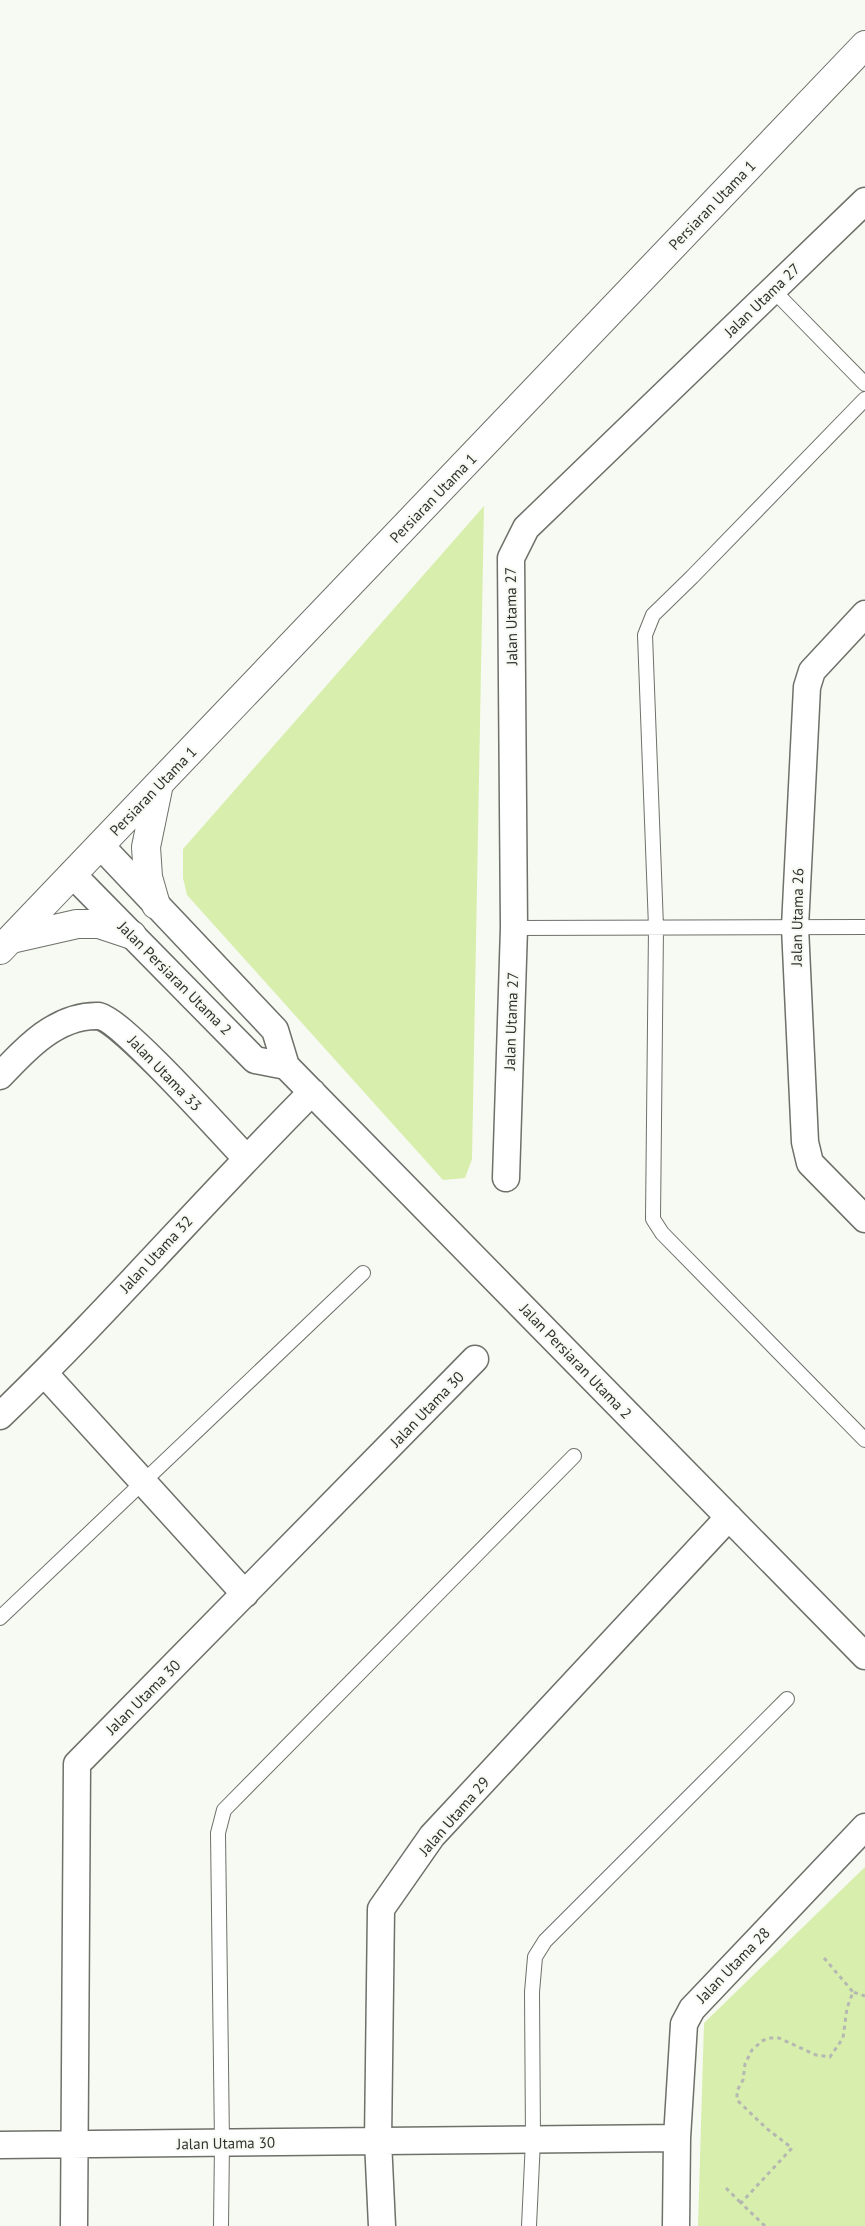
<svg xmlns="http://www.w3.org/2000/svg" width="865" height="2226" font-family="'PT Sans',sans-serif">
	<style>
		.green { fill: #d8eead }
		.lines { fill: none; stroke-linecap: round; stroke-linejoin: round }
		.lane-casing { stroke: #6e706a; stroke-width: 16 }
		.street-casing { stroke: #6e706a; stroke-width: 29 }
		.secondary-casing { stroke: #6e706a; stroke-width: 30 }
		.path { stroke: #b5b8b1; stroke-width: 3; stroke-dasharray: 4 4; stroke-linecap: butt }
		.lane { stroke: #fff; stroke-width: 14 }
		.street { stroke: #fff; stroke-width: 26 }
		.secondary { stroke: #fff; stroke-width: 28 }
		.labels { text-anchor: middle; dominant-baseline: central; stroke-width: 4; stroke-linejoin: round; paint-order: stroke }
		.street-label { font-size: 15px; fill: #30312e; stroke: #f7faf2 }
	</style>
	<rect width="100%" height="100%" fill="#f7faf2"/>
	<path class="green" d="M484 506 472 1159 465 1178 443 1180 187 895 183 878V849Z
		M865 1867V2226H698L704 2023Z"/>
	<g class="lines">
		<g class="lane-casing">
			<path id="lane" d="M773 290 865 384
				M865 399 692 577 653 615 645 635 656 927 653 1219 662 1233 865 1440
				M514 928 865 927
				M0 1618 363 1273
				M221 2226 222 2143 218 1833 224 1810 574 1456
				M529 2226 533 2140 532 1992 535 1957 545 1941 787 1699"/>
		</g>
		<g class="street-casing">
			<path id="street" d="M865 614 812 671 807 687 795 927 805 1142 810 1163 865 1219
				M100 845 275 1030 286 1066 865 1656
				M72 874 255 1060 286 1066
				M0 1076C26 1048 57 1015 98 1016 119 1017 225 1136 246 1158
				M506 1178 514 928 511 558 526 528 865 201
				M44 1373 245 1594
				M0 1416C108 1312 206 1198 312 1092
				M0 2145 677 2138
				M74 2226 77 1764 475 1359
				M382 2226 378 2141 381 1909 432 1836 729 1517
				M676 2226 677 2138 684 2024 692 2009 865 1827"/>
		</g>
		<g class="secondary-casing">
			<path id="secondary" d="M156 905 148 877 146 847 159 784
				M11 939 77 924H99L132 935
				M0 950 865 45"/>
		</g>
		<path class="path" d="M824 1958 853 1992
			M726 2188 741 2203
			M765 2226 741 2203 792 2148 766 2128 737 2100V2091L743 2080 745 2064 752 2050 762 2041 769 2038H779L816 2055 830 2057 843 2038 847 2008 853 1992 865 1996"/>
		<use href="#lane" class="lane"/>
		<use href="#street" class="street"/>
		<use href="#secondary" class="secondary"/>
	</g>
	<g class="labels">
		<g class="street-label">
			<text transform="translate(712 205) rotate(-46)">Persiaran Utama 1</text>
			<text transform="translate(762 300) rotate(-44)">Jalan Utama 27</text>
			<text transform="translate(433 498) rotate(-46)">Persiaran Utama 1</text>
			<text transform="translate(511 616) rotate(-91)">Jalan Utama 27</text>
			<text transform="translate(153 791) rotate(-46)">Persiaran Utama 1</text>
			<text transform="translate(797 917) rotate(-89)">Jalan Utama 26</text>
			<text transform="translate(175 978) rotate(45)">Jalan Persiaran Utama 2</text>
			<text transform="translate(511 1021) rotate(-88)">Jalan Utama 27</text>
			<text transform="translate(165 1073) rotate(46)">Jalan Utama 33</text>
			<text transform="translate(156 1254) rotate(-47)">Jalan Utama 32</text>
			<text transform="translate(576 1361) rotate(46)">Jalan Persiaran Utama 2</text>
			<text transform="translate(427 1409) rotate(-46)">Jalan Utama 30</text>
			<text transform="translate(143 1697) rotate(-45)">Jalan Utama 30</text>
			<text transform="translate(454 1816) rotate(-49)">Jalan Utama 29</text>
			<text transform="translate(733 1965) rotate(-46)">Jalan Utama 28</text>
			<text transform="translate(226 2143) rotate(-1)">Jalan Utama 30</text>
		</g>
	</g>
</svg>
